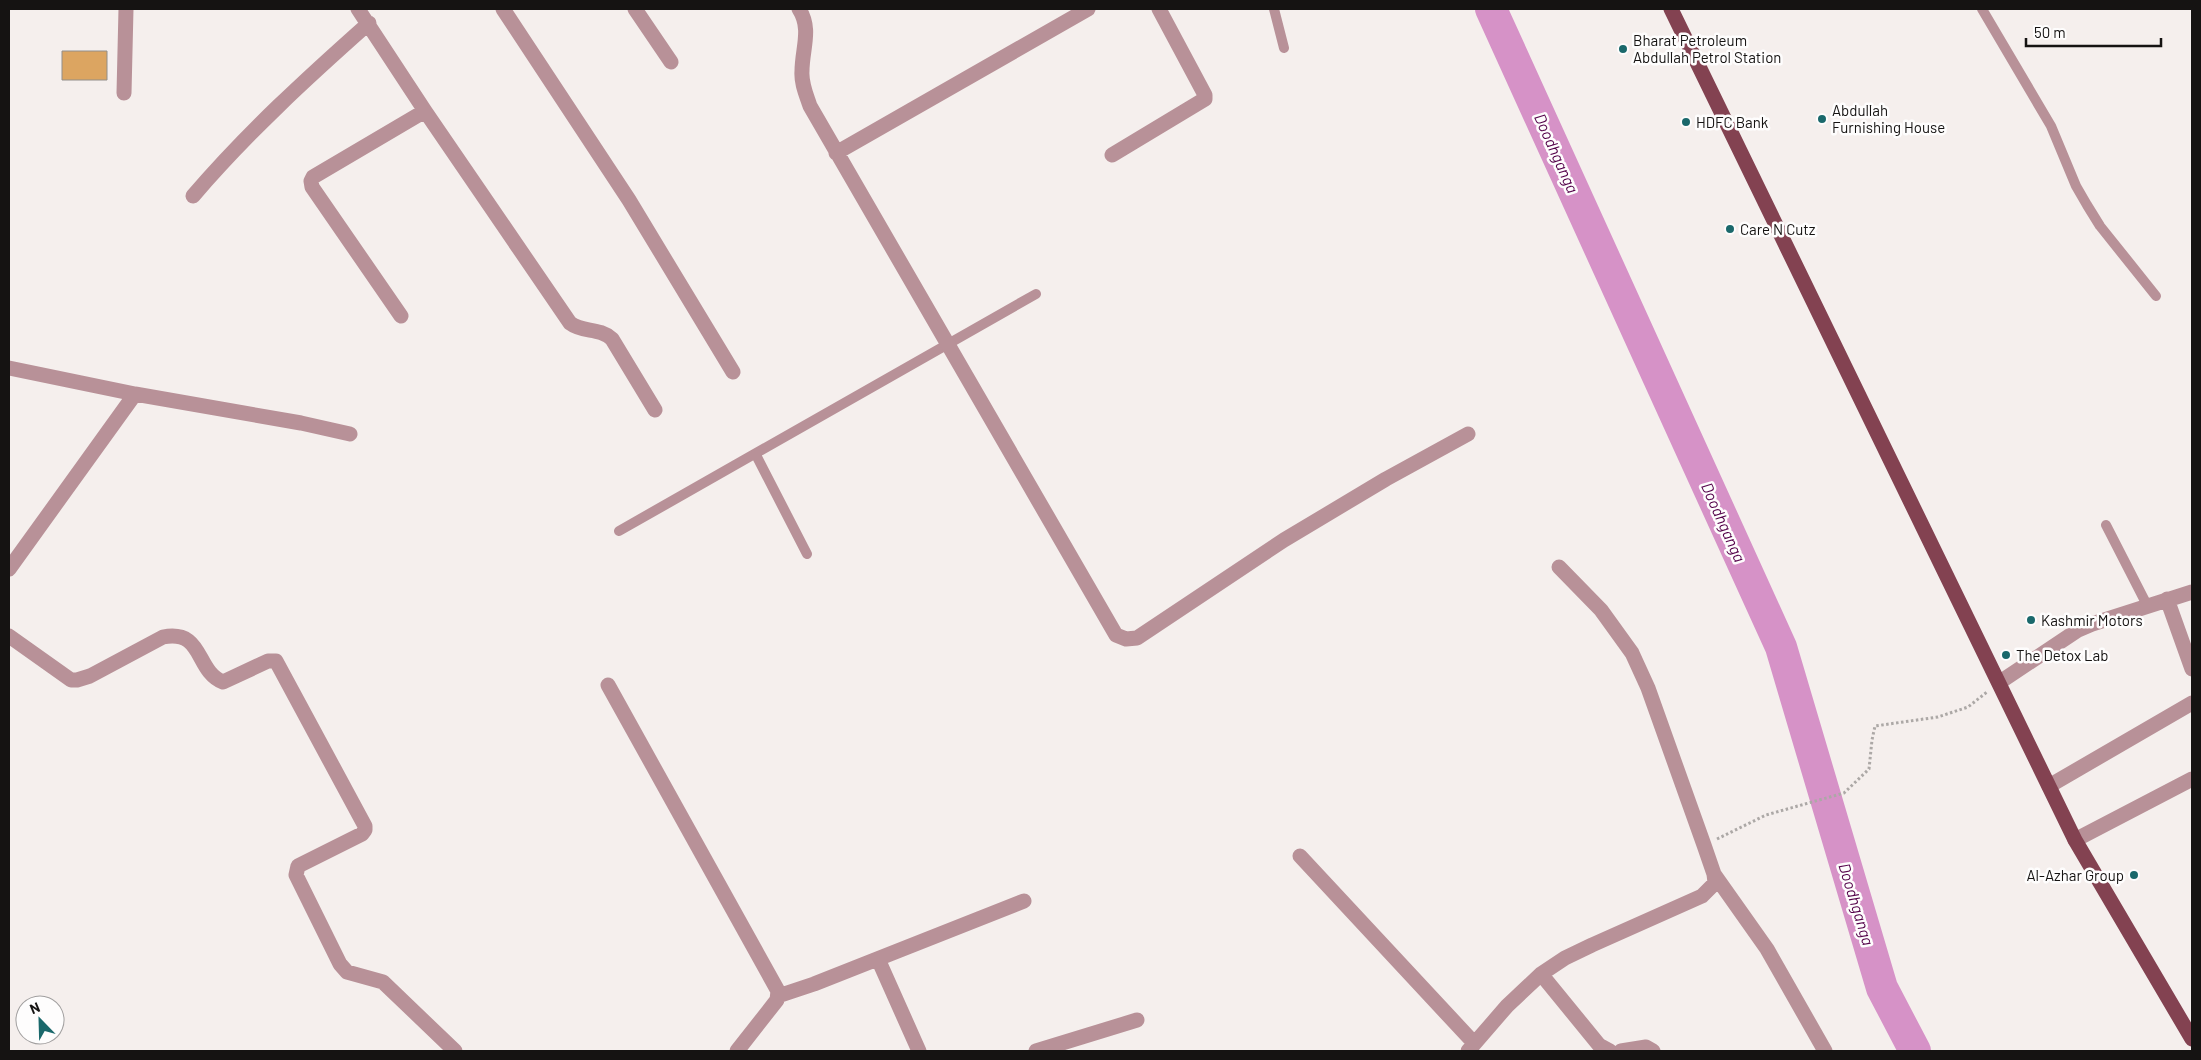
<svg xmlns="http://www.w3.org/2000/svg" width="2201" height="1060" font-family="Barlow,sans-serif">
	<style>
		.lines { fill: none; stroke-linecap: round; stroke-linejoin: round }
		.river { stroke: #d692c7; stroke-width: 32 }
		.building { fill: #dca561; stroke: #918e8a }
		.path { stroke: #aca8a6; stroke-width: 3; stroke-dasharray: 2.5 2.5; stroke-linecap: butt }
		.lane { stroke: #b89198; stroke-width: 10 }
		.street { stroke: #b89198; stroke-width: 15 }
		.primary { stroke: #834251; stroke-width: 15 }
		.poi-dot { fill: #1a686b; stroke: #fefdfd; stroke-width: 2 }
		.labels { text-anchor: middle; dominant-baseline: central; stroke-width: 5; stroke-linejoin: round; paint-order: stroke }
		.poi-label { font-size: 15px; fill: #151312; stroke: #fefdfd; text-anchor: start }
		.water-label { font-size: 16px; font-style: italic; fill: #530049; stroke: #fefdfd }
	</style>
	<rect width="100%" height="100%" fill="#f5efed"/>
	<g class="lines">
		<path class="river" d="M1491 9 1781 647 1882 988 1915 1051"/>
	</g>
	<path class="building" d="M62 51H107V80H62Z"/>
	<g class="lines">
		<path class="path" d="M1717 839 1766 815 1844 793 1869 769 1872 740 1875 726 1938 717 1968 707 1987 692"/>
		<path class="lane" d="M1274 9 1284 48
			M1982 9 2051 126 2076 186 2087 205 2100 226 2156 296
			M756 455 807 554
			M2106 525 2147 605
			M619 531 1036 294"/>
		<path class="street" d="M358 9 425 111 570 323C583 333 599 327 612 339L655 410
			M503 9 629 200 733 372
			M635 9 671 62
			M799 9C812 29 802 49 802 71 801 83 806 94 810 106L1116 635 1126 639 1137 638 1284 540 1386 479 1468 434
			M124 93 126 9
			M836 153 1088 9
			M1112 155 1205 99V95L1159 9
			M193 196C247 133 307 78 369 23
			M401 316 312 187 311 181 313 177 425 111
			M9 368 135 394 301 423 350 434
			M9 569 135 394
			M2167 599 2192 669
			M9 636 71 680H77L90 676 163 637C204 629 195 671 223 682L268 661H276L365 826V830L362 834 298 866 296 875 340 964 347 972 383 982 455 1051
			M2000 682 2078 630 2092 624 2192 592
			M608 685 778 991 777 1000 737 1051
			M2049 786 2192 703
			M2075 840 2192 779
			M1300 856 1474 1043
			M1714 874 1767 949 1825 1051
			M878 959 919 1051
			M1541 974 1599 1045 1610 1051
			M778 996 814 984 1024 901
			M1036 1051 1137 1020
			M1468 1051 1507 1006 1541 974 1565 958 1592 945 1702 896 1715 883 1714 874 1704 845 1648 688 1632 653 1601 610 1559 567
			M1621 1051 1646 1047 1653 1051"/>
		<path class="primary" d="M1671 9 2075 840 2192 1039"/>
	</g>
	<g class="poi-dot">
		<circle cx="1623" cy="49" r="5"/>
		<circle cx="1822" cy="119" r="5"/>
		<circle cx="1686" cy="122" r="5"/>
		<circle cx="1730" cy="229" r="5"/>
		<circle cx="2031" cy="620" r="5"/>
		<circle cx="2006" cy="655" r="5"/>
		<circle cx="2134" cy="875" r="5"/>
	</g>
	<g class="labels">
		<g class="poi-label">
			<text x="1633" y="40">Bharat Petroleum<tspan x="1633" dy="17">Abdullah Petrol Station</tspan></text>
			<text x="1832" y="110">Abdullah<tspan x="1832" dy="17">Furnishing House</tspan></text>
			<text x="1696" y="122">HDFC Bank</text>
			<text x="1740" y="229">Care N Cutz</text>
			<text x="2041" y="620">Kashmir Motors</text>
			<text x="2016" y="655">The Detox Lab</text>
			<text x="2124" y="875" text-anchor="end">Al-Azhar Group</text>
		</g>
		<g class="water-label">
			<text transform="translate(1557 153) rotate(66)">Doodhganga</text>
			<text transform="translate(1724 522) rotate(66)">Doodhganga</text>
			<text transform="translate(1857 904) rotate(73)">Doodhganga</text>
		</g>
	</g>
	<rect width="2201" height="1060" fill="none" stroke="#151312" stroke-width="20"/>
	<g transform="translate(40 1020) rotate(337)"><circle r="24" fill="#fefdfd" stroke="#a19f9f"/>
	<path d="M0-4L9 19L0 12L-9 19Z" fill="#1a686b"/>
	<text y="-8" font-size="14" font-weight="bold" text-anchor="middle" fill="#151312">N</text>
	</g>
	<path d="M2026 38v8h135v-8" fill="none" stroke="#151312" stroke-width="2.5"/>
	<text x="2034" y="38" font-size="15" fill="#151312" stroke="#fefdfd" stroke-width="4" paint-order="stroke">50 m</text>
</svg>
